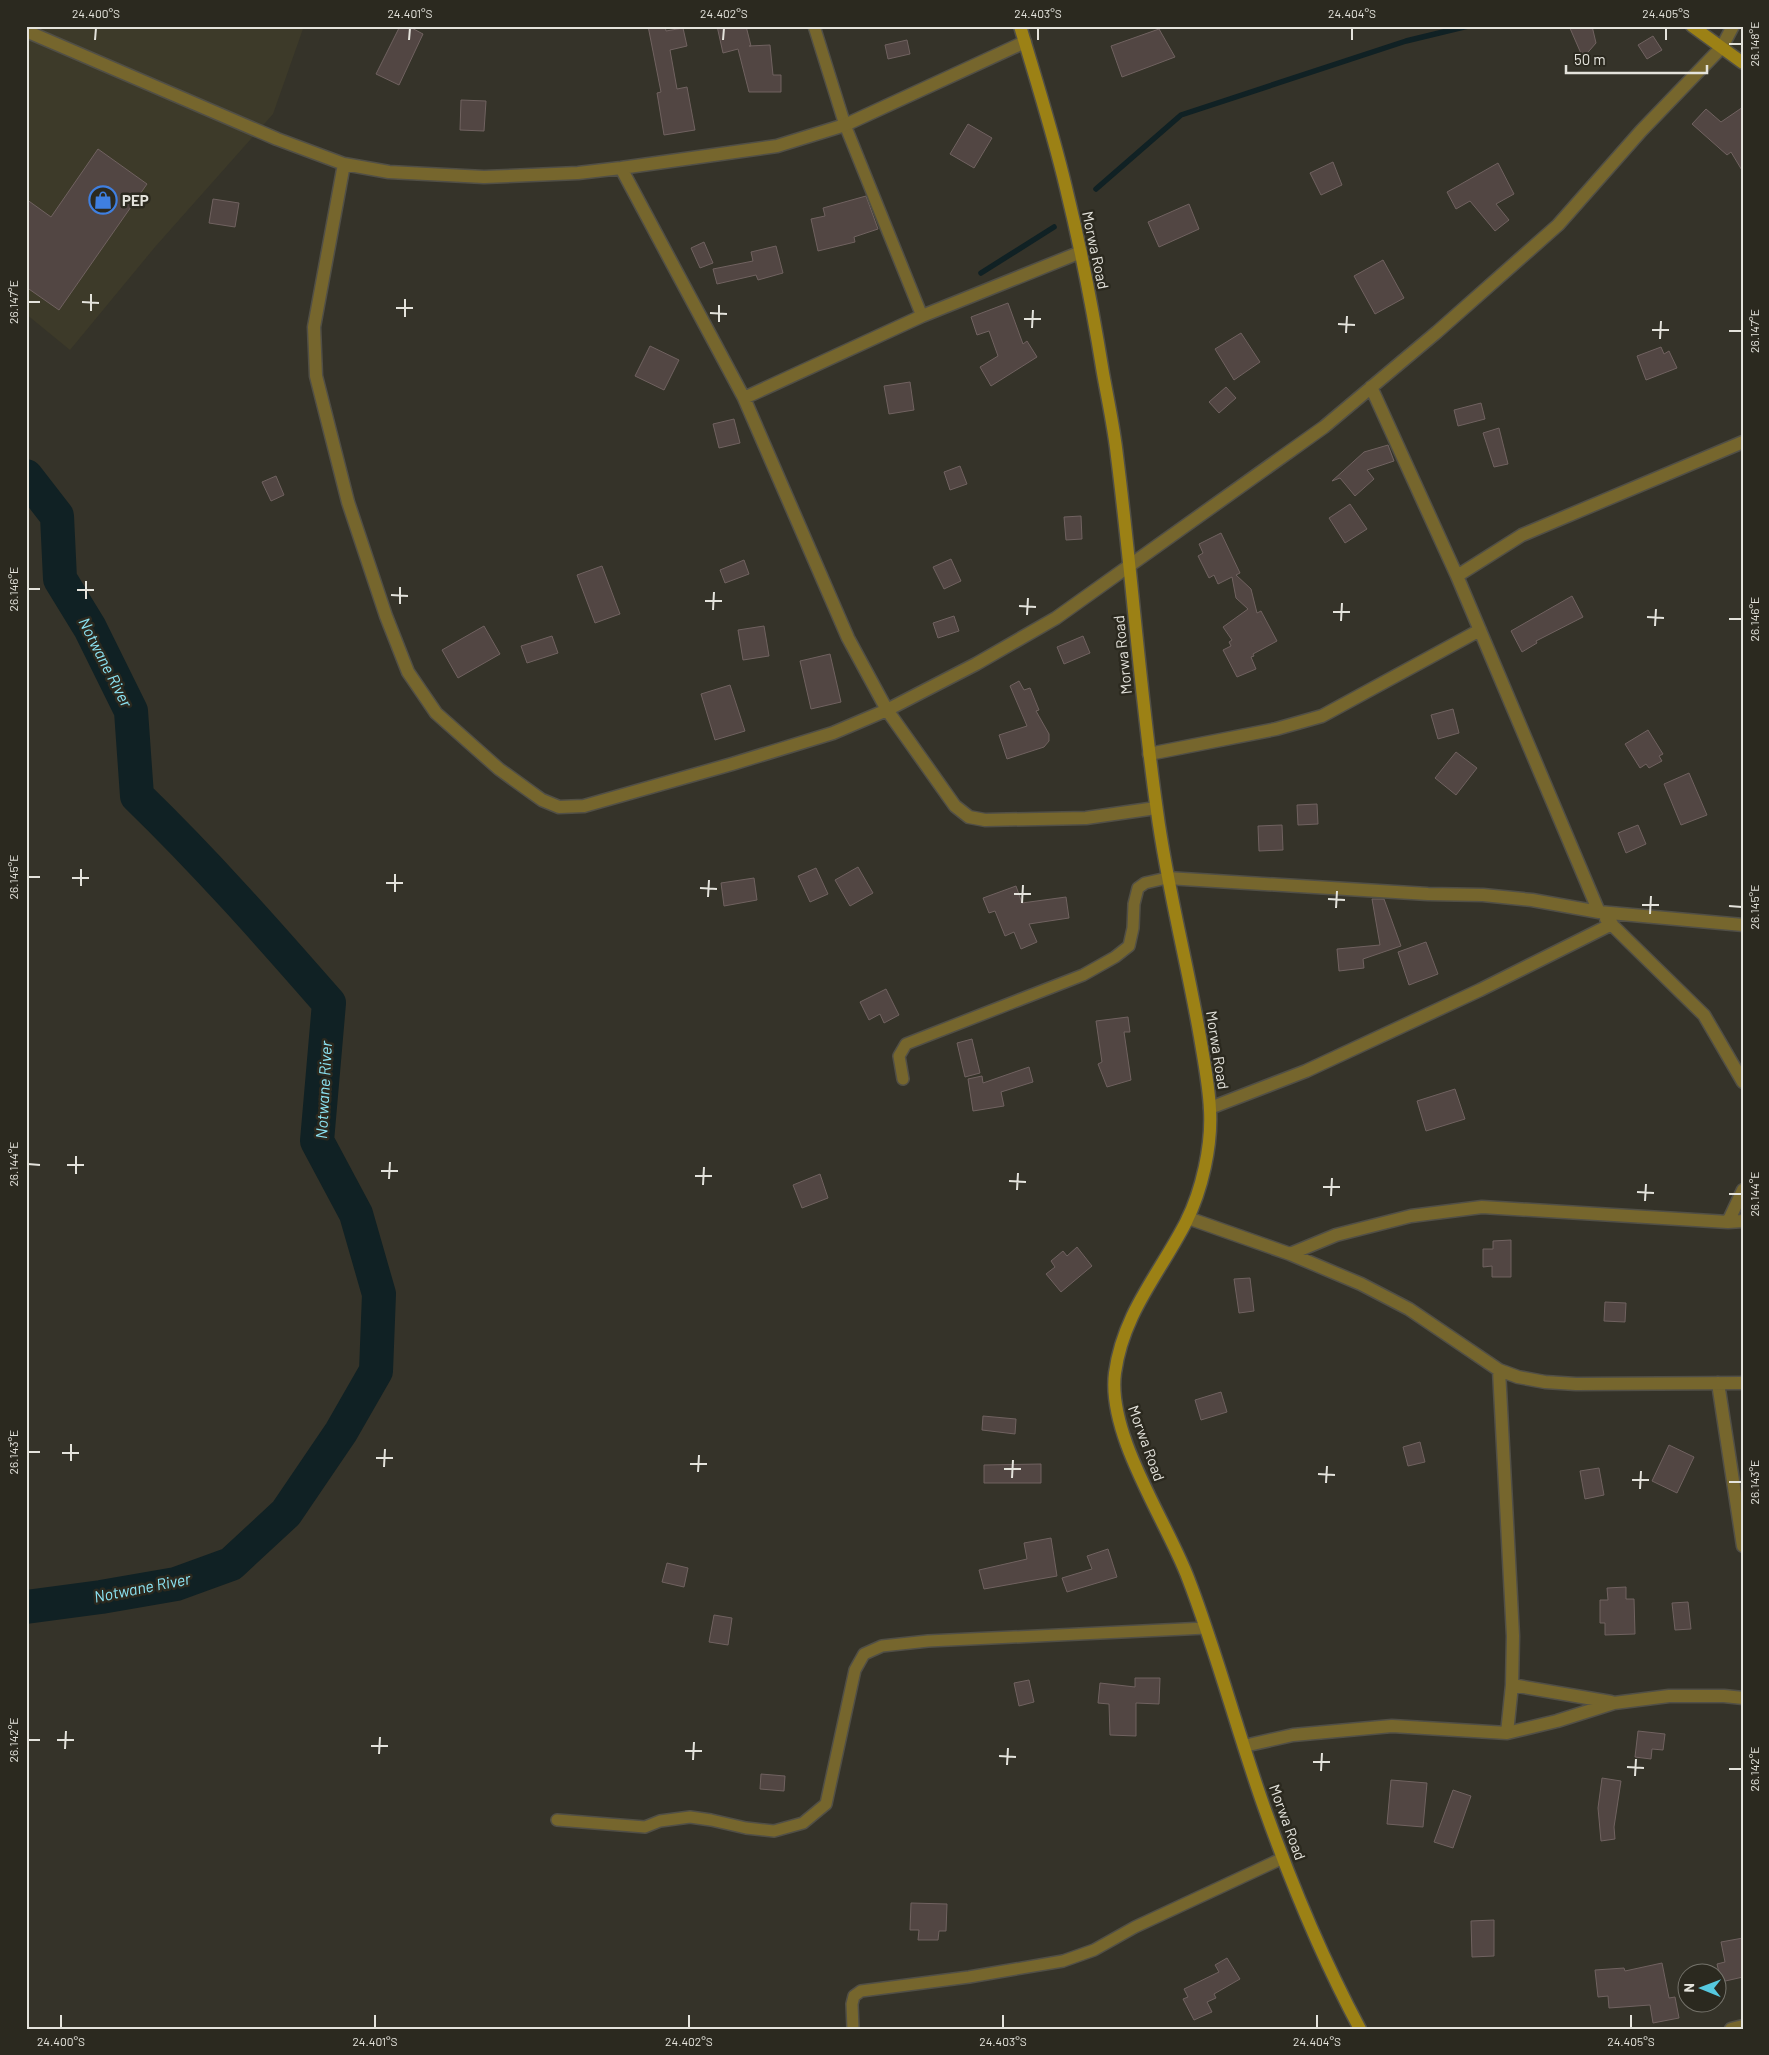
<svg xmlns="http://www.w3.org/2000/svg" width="1769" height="2055" font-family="Barlow,sans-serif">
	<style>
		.built { fill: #3d3a29 }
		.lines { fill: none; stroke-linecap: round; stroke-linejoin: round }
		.stream { stroke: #102124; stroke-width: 5.5 }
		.river { stroke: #102124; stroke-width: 34 }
		.building { fill: #524643; stroke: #706260 }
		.service-casing { stroke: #514f46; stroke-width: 14 }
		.minor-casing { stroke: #514f46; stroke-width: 15 }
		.secondary-casing { stroke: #514f46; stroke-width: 15 }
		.service { stroke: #76662d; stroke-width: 11 }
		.minor { stroke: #76662d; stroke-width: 12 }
		.secondary { stroke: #9c8115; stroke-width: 12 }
		.ticks { fill: none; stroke: #e4e3dc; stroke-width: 2 }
		.labels { text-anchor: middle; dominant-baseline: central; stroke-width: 5; stroke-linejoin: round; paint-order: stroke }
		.poi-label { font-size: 15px; font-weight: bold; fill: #e4e3dc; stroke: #2b291f; text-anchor: start }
		.street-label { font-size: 15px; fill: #e4e3dc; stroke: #2b291f }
		.water-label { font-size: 16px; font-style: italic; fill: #8de5f5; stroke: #2b291f }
		.neatline { fill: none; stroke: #e4e3dc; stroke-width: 2 }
		.ticks-label { font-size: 12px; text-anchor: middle; fill: #e4e3dc }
	</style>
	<rect width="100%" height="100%" fill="#353329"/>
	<path class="built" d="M26 26H304L273 114 155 247 70 350 26 314Z"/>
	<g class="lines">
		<path class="stream" d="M1096 189 1181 115 1406 41 1468 26
			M981 273 1054 227"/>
		<path class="river" d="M26 476 57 516 60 579 90 628 131 711 137 796C205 862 267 932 329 1003L317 1141 356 1214 379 1294 376 1371 341 1432 286 1513 231 1564 176 1584 101 1597 26 1607"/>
	</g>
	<path class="building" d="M400 26H408L423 34 399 85 376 74Z
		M648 26H665L666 31 683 28 687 46 670 50 677 89 687 87 695 130 664 135 657 93 661 92Z
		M717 26H746L751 46H749L770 45 773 75H781V92H749L738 49 723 53Z
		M1569 26H1592L1596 43 1583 58Z
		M1159 29 1175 57 1122 77 1111 46Z
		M1653 36 1662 50 1647 59 1638 45Z
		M907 40 910 54 888 59 885 45Z
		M461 100 486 101 484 131 460 130Z
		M1743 107V172L1731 152 1727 155 1692 124 1706 109 1721 122Z
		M968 124 992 138 974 168 950 154Z
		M98 149 147 184 59 310 26 287V199L51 217Z
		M1333 162 1342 185 1321 195 1310 173Z
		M1498 163 1514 194 1496 204 1509 220 1495 231 1470 201 1456 209 1447 192Z
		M866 196 878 229 854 237 855 242 818 251 811 219 825 216 823 208Z
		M213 199 239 203 235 227 209 223Z
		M1189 204 1199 229 1159 247 1148 222Z
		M704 242 713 263 700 268 691 248Z
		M776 246 783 273 758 280 756 275 717 284 713 269 753 261 751 252Z
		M1383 260 1404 298 1375 314 1354 276Z
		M1008 303 1023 344 1027 341 1037 357 991 386 980 367 998 356 989 331 977 335 971 317Z
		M1241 333 1260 362 1234 380 1215 349Z
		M650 346 679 360 664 390 635 376Z
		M1661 347 1664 354 1669 351 1677 368 1646 380 1637 356Z
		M910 382 914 410 889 414 884 386Z
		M1226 387 1236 398 1219 413 1209 402Z
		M1481 403 1485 419 1458 426 1454 410Z
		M734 419 740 443 719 448 713 424Z
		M1499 428 1508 464 1494 467 1483 433Z
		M1388 445 1394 461 1367 470 1374 479 1355 496 1340 478 1332 481 1364 452Z
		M960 466 967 484 950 490 944 472Z
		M276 476 284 495 271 501 262 482Z
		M1350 504 1367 529 1345 543 1329 518Z
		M1081 516 1082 539 1066 540 1064 517Z
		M1221 533 1240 573 1236 575 1251 589 1257 613 1261 611 1277 641 1253 654 1254 656 1251 657 1256 669 1237 677 1223 650 1231 646 1229 642 1232 640 1223 627 1248 609 1236 598 1232 577 1218 584 1214 575 1209 578 1198 556 1203 553 1199 544Z
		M951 559 961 581 944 589 933 567Z
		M744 560 749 574 725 583 720 570Z
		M602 566 620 614 595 623 577 575Z
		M1572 596 1583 617 1536 641 1537 643 1522 652 1511 631Z
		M954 616 959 631 938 638 933 623Z
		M484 626 500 654 458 678 442 650Z
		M764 626 769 656 743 660 738 630Z
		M552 636 558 653 527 663 521 646Z
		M1083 636 1090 653 1064 664 1057 647Z
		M830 654 841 702 811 709 800 661Z
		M1019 681 1024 690 1030 688 1039 710 1036 711 1049 734V741L1044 747 1007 759 999 735 1027 726 1010 686Z
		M730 685 745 731 715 740 701 694Z
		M1453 709 1459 733 1438 739 1431 715Z
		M1648 730 1663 754 1659 756 1662 761 1649 768 1646 764 1640 768 1625 744Z
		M1456 752 1477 768 1456 795 1435 778Z
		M1689 773 1707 815 1681 825 1664 784Z
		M1317 804 1318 824 1298 825 1297 805Z
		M1282 825 1283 850 1259 851 1258 826Z
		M1638 825 1646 844 1626 853 1618 833Z
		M858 867 873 893 850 906 835 880Z
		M816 868 828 894 810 902 798 876Z
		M754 878 757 900 724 906 721 883Z
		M1016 886 1022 903 1066 897 1069 918 1029 924 1037 942 1021 949 1014 932 1005 936 995 911 989 913 983 898Z
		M1372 899H1384L1401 946 1363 959 1364 968 1339 971 1337 949 1380 945Z
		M1426 942 1438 974 1409 985 1398 952Z
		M886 989 899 1015 884 1023 880 1014 869 1020 860 1002Z
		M1128 1017 1130 1032H1124L1131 1080 1107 1087 1098 1064 1102 1062 1096 1021Z
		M972 1039 980 1073 965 1077 957 1043Z
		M1029 1067 1033 1082 1001 1092 1004 1106 973 1111 968 1079 982 1076 983 1083Z
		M1455 1089 1465 1119 1426 1131 1417 1101Z
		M820 1174 828 1198 802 1208 793 1185Z
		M1511 1240V1277H1492V1266L1483 1267V1249H1493V1241Z
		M1077 1247 1092 1266 1061 1292 1046 1274 1055 1267 1051 1261 1063 1251 1067 1256Z
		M1250 1278 1254 1311 1239 1313 1234 1279Z
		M1605 1302 1626 1303 1625 1322 1604 1321Z
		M1221 1392 1227 1412 1201 1420 1195 1400Z
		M983 1416 1016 1419 1015 1434 982 1430Z
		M1420 1442 1425 1462 1408 1466 1403 1447Z
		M1669 1445 1694 1457 1677 1493 1652 1481Z
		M1041 1464V1483H984V1465Z
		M1599 1468 1604 1495 1585 1499 1580 1471Z
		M1051 1538 1057 1576 984 1589 979 1570 1027 1559 1024 1543Z
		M1108 1549 1117 1577 1067 1592 1062 1578 1092 1569 1087 1556Z
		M667 1563 688 1568 684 1587 662 1582Z
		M1626 1587V1599H1634L1635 1634 1605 1635V1623H1600V1600H1608L1607 1588Z
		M1688 1602 1691 1629 1675 1630 1672 1603Z
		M714 1615 732 1618 728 1645 709 1642Z
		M1135 1678H1160L1159 1704 1136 1703V1736L1110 1735 1109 1704 1098 1703 1100 1683 1135 1687Z
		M1029 1680 1034 1702 1019 1706 1014 1683Z
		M1638 1731 1665 1734 1663 1750 1652 1749 1651 1759 1635 1757Z
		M761 1774 785 1776 784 1791 760 1789Z
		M1602 1778 1621 1781 1614 1827 1615 1839 1601 1841 1598 1808Z
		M1391 1780 1427 1783 1423 1827 1387 1824Z
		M1453 1790 1471 1796 1453 1848 1434 1842Z
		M911 1903 947 1904 946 1931H939L938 1940H918L919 1930H910Z
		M1494 1920V1956L1472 1957 1471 1921Z
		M1743 1938V1977L1721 1982 1717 1964 1725 1962 1721 1942Z
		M1227 1958 1240 1979 1214 1994 1216 1998 1207 2002 1212 2012 1194 2020 1183 1999 1188 1997 1184 1989 1219 1972 1215 1965Z
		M1662 1963 1669 1998 1675 1997 1679 2018 1653 2023 1650 2005 1609 2008 1608 1996 1598 1997 1595 1970 1624 1968 1625 1971Z"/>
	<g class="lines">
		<g class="service-casing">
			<path id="service" d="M814 26 845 125 922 316
				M903 1079 899 1056 906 1044 1083 975 1115 957 1129 946 1133 928 1134 904 1138 888 1145 883 1167 878
				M557 1820 645 1827 660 1821 690 1817 711 1820 746 1828 774 1831 803 1823 826 1804 855 1670 864 1654 882 1646 928 1641 1206 1628
				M853 2029 852 2004 854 1996 861 1991 969 1977 1063 1961 1094 1950 1135 1927 1283 1858"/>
		</g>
		<g class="minor-casing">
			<path id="minor" d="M26 31 277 139 344 164 389 172 484 177 578 173 621 168 777 146 845 125 1025 42
				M344 164 314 327 316 376 348 502 386 616 408 672 436 713 499 769 542 800 559 807 584 806 732 764 833 733 887 710 976 664 1056 618 1324 427 1437 332 1558 225 1641 131 1722 47 1733 26
				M621 168 744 398 848 638 887 710 955 806 969 817 985 820 1086 818 1156 808
				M744 398 922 316 1081 252
				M1457 576 1522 535 1743 442
				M1149 754 1276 729 1322 716 1480 630
				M1167 878 1428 894 1483 895 1532 900 1599 912 1457 576 1371 387
				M1599 912 1743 925
				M1606 919 1704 1015 1743 1082
				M1210 1108 1306 1071 1480 990 1612 924
				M1188 1218 1290 1254 1336 1235 1411 1216 1482 1207 1728 1222 1743 1221
				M1728 1222 1743 1190
				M1290 1254 1361 1284 1409 1309 1499 1370 1518 1377 1545 1382 1576 1384 1743 1383
				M1499 1370 1513 1636 1512 1685 1507 1733
				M1718 1383 1743 1546
				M1512 1685 1611 1702
				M1244 1746 1293 1735 1392 1726 1507 1733 1557 1721 1614 1703 1669 1696H1724L1743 1698
				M1731 2029 1743 2026"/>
		</g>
		<g class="secondary-casing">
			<path id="secondary" d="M1020 26C1036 80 1053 133 1066 188 1081 249 1093 311 1103 373 1108 401 1114 428 1117 456 1132 574 1140 693 1157 811 1167 887 1187 961 1200 1037 1204 1061 1209 1086 1210 1110 1212 1146 1202 1190 1186 1222 1160 1273 1123 1313 1115 1373 1107 1435 1166 1520 1188 1578 1217 1653 1237 1731 1264 1807 1291 1883 1322 1958 1360 2029
				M1692 26 1743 63"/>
		</g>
		<use href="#service" class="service"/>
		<use href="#minor" class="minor"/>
		<use href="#secondary" class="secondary"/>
	</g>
	<path class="ticks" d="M95 40 96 28M409 40 410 28M723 40 724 28M1038 40V28M1352 40V28M1666 40V28M1729 44H1742M28 302H40M82 302 99 303M396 308H413M91 311V294M710 313 727 314M405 317V299M1024 319H1041M719 322V305M1338 324 1355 325M1032 328 1033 310M1652 330H1669M1729 331H1742M1346 333 1347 316M1660 339 1661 321M28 589H40M77 590H94M391 595 408 596M86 599V581M705 601H722M400 604V587M1019 606 1036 607M713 610 714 592M1333 612H1350M1027 615 1028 598M1647 617 1664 618M1729 619H1742M1341 621 1342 603M1655 626 1656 609M28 877H40M72 878H89M386 883H403M81 886V869M700 888 717 889M395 892V874M1014 894H1031M708 897 709 880M1328 899 1345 900M1022 903 1023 885M1642 905H1659M1729 906 1742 907M1336 908 1337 891M1650 914 1651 896M28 1164 40 1165M67 1165H84M381 1171H398M76 1174V1156M695 1176H712M389 1179 390 1162M1009 1181 1026 1182M703 1185 704 1167M1323 1187H1340M1017 1190 1018 1173M1637 1192 1654 1193M1729 1194H1742M1331 1196 1332 1178M1645 1201 1646 1184M28 1452H40M62 1453H79M376 1458H393M71 1461V1444M690 1464H707M384 1467 385 1449M1004 1469H1021M698 1472 699 1455M1318 1474 1335 1475M1012 1478 1013 1460M1632 1480H1649M1729 1482H1742M1326 1483 1327 1466M1640 1489 1641 1471M28 1740H40M57 1740H74M371 1746H388M65 1749 66 1731M685 1751H702M379 1754 380 1737M999 1756 1016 1757M693 1760 694 1742M1313 1762H1330M1007 1765 1008 1748M1627 1767 1644 1768M1729 1769H1742M1321 1771 1322 1753M1635 1776 1636 1759M61 2028V2015M375 2028V2015M689 2028V2015M1003 2028V2015M1317 2028V2015M1631 2028V2015"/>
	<defs>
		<g id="shop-ring" transform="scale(1.4375)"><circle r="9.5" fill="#2b291f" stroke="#3f7fe0" stroke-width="1.5"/><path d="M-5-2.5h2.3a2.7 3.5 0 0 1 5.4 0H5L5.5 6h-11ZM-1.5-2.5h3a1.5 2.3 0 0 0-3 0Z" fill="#3f7fe0"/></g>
	</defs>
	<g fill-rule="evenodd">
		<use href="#shop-ring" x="103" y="200"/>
	</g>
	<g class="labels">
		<g class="poi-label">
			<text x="122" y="200">PEP</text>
		</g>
		<g class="street-label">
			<text transform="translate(1096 250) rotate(78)">Morwa Road</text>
			<text transform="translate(1122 655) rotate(-96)">Morwa Road</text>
			<text transform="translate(1218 1050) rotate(81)">Morwa Road</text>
			<text transform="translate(1147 1443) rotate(70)">Morwa Road</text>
			<text transform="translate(1288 1822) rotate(70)">Morwa Road</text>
		</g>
		<g class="water-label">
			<text transform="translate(106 662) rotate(63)">Notwane River</text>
			<text transform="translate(323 1090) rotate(-87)">Notwane River</text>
			<text transform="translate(142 1587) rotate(-11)">Notwane River</text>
		</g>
	</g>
	<rect width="1769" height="2055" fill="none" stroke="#2b291f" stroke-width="55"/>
	<g transform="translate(1702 1988) rotate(271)"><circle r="24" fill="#2b291f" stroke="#75736b"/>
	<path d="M0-4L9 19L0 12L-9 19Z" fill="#56c9e0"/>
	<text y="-8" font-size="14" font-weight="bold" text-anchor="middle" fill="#e4e3dc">N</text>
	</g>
	<path d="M1566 65v8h141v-8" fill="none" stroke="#e4e3dc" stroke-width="2.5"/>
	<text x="1574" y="65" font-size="15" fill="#e4e3dc" stroke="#2b291f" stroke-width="4" paint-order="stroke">50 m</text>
	<rect x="28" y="28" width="1714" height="2000" class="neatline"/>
	<g class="ticks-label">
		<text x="96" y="18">24.400°S</text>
		<text x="410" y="18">24.401°S</text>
		<text x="724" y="18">24.402°S</text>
		<text x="1038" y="18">24.403°S</text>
		<text x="1352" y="18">24.404°S</text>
		<text x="1666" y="18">24.405°S</text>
		<text transform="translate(1755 44) rotate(-90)" y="4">26.148°E</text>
		<text transform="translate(14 302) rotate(-90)" y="4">26.147°E</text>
		<text transform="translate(1755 331) rotate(-90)" y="4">26.147°E</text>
		<text transform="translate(14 589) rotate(-90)" y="4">26.146°E</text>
		<text transform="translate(1755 619) rotate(-90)" y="4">26.146°E</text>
		<text transform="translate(14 877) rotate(-90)" y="4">26.145°E</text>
		<text transform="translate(1755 907) rotate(-90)" y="4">26.145°E</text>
		<text transform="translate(14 1164) rotate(-90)" y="4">26.144°E</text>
		<text transform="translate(1755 1194) rotate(-90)" y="4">26.144°E</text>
		<text transform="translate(14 1452) rotate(-90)" y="4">26.143°E</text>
		<text transform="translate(1755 1482) rotate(-90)" y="4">26.143°E</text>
		<text transform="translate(14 1740) rotate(-90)" y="4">26.142°E</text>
		<text transform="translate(1755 1769) rotate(-90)" y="4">26.142°E</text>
		<text x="61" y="2046">24.400°S</text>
		<text x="375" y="2046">24.401°S</text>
		<text x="689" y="2046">24.402°S</text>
		<text x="1003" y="2046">24.403°S</text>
		<text x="1317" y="2046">24.404°S</text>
		<text x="1631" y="2046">24.405°S</text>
	</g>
</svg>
